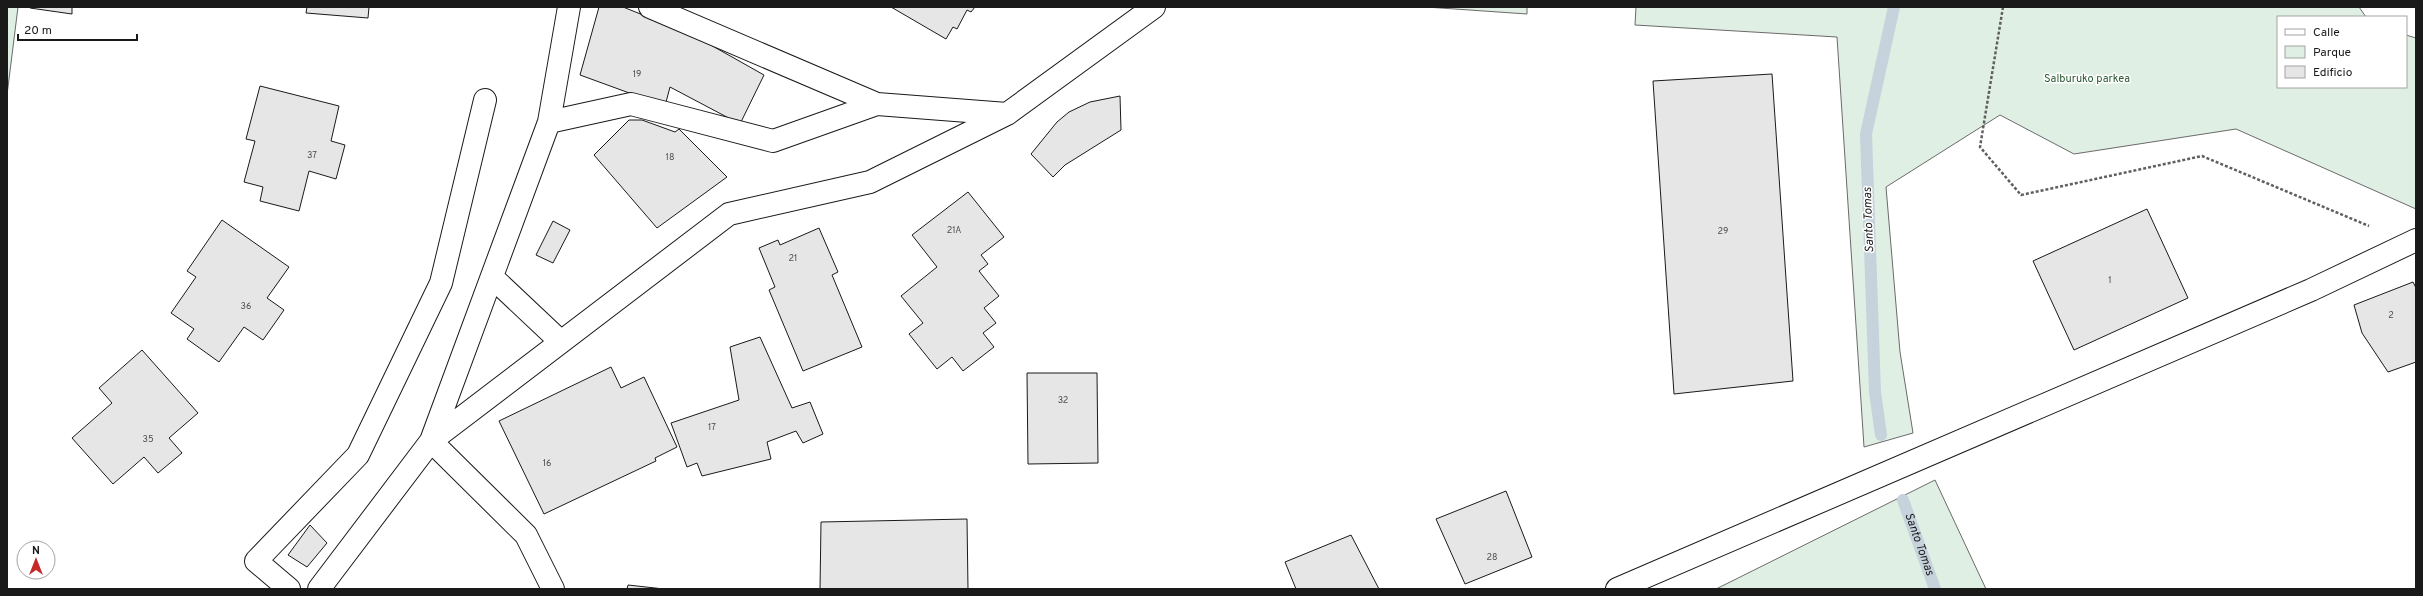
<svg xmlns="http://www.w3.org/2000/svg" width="2423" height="596" font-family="Overpass,sans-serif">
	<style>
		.green { fill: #e0efe3; stroke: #6a6a6a }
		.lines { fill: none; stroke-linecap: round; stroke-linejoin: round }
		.stream { stroke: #c6d2dc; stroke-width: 12 }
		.building { fill: #e6e6e6; stroke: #1a1a1a }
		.minor-casing { stroke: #1a1a1a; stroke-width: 24 }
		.major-casing { stroke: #1a1a1a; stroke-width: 24 }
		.path { stroke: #5f5f5f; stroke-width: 2.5; stroke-dasharray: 3 2; stroke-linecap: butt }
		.minor { stroke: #fff; stroke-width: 22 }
		.major { stroke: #fff; stroke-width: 22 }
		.labels { text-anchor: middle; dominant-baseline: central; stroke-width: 3; stroke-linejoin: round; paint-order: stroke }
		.number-label { font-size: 9px; fill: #4d4d4d }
		.park-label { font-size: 11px; fill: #2b5a34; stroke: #fff }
		.water-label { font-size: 12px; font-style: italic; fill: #1a1a1a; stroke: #fff }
	</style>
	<rect width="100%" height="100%" fill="#fff"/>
	<path class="green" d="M7 7H18L7 95Z
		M1426 7H1527V14Z
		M1636 7H2359L2366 17H2278V87H2406V35L2416 38V209L2236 129 2074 154 2000 115 1886 187 1900 352 1913 433 1864 447 1837 37 1635 25Z
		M1935 480 1986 589H1716Z"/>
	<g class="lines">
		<g class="stream">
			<path d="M1881 435 1875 392 1866 134 1894 7"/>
			<path id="s1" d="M1903 500 1935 589"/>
		</g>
	</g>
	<path class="building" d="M72 7V14L30 8V7Z
		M307 7H369L368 18 306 13Z
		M599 7H623L693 35 764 75 740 124 670 87 665 106 580 75Z
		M891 7H975L971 12 967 10 957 29 953 27 946 39Z
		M1772 74 1793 381 1674 394 1653 81Z
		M260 86 339 106 331 141 345 145 336 179 309 171 299 211 260 201 263 187 244 182 255 141 246 139Z
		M1120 96 1121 130 1065 165 1053 177 1031 154 1057 122 1069 112 1090 102Z
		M629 120H642L675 132 679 129 727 177 657 228 594 155Z
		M968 192 1004 237 981 255 988 264 979 271 999 296 984 308 996 323 983 333 994 347 963 371 952 357 937 369 909 334 923 323 901 296 937 267 912 235Z
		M2147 209 2188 298 2074 350 2033 261Z
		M222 220 289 267 267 298 284 310 263 340 244 327 219 362 187 339 194 329 171 313 196 277 187 271Z
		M553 221 570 230 553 263 536 255Z
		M819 228 838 272 832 275 862 347 803 371 769 290 775 287 759 248 778 240 780 245Z
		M2413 282 2416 288V362L2388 372 2362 333 2354 305Z
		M760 337 792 408 810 402 823 434 803 443 796 431 767 442 771 459 702 476 697 463 687 467 671 423 739 400 730 347Z
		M142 350 198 413 169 438 182 453 158 473 144 457 113 484 72 438 112 403 99 388Z
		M611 367 621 388 644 377 677 447 655 458 656 461 544 514 499 421Z
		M1027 373H1097L1098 463 1028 464Z
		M1506 491 1532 557 1465 584 1436 519Z
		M967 519 968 589H820L821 522Z
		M310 525 327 543 307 567 288 555Z
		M1351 535 1379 589H1296L1285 562Z
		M628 585 664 589H627Z"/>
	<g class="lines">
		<g class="minor-casing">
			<path id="minor" d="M650 7 877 104
				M549 122 631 104 773 141 877 104 1007 114
				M492 277 561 342
				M289 589 256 561 358 455 441 283 485 100
				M319 589 431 441 729 214 870 182 1007 114 1154 7
				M553 589 526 535 431 441 549 122 569 7"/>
		</g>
		<g class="major-casing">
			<path id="major" d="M1617 589 2311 290 2416 240"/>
		</g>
		<path class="path" d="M2003 7 1980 147 2021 195 2202 156 2369 226"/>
		<use href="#minor" class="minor"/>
		<use href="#major" class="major"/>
	</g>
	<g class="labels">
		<g class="number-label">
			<text x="637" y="74">19</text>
			<text x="312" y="155">37</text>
			<text x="670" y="157">18</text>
			<text x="954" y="230">21A</text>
			<text x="1723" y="231">29</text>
			<text x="793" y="258">21</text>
			<text x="2110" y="280">1</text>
			<text x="246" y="306">36</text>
			<text x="2391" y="315">2</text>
			<text x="1063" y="400">32</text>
			<text x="712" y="427">17</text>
			<text x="148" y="439">35</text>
			<text x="547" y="463">16</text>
			<text x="1492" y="557">28</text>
		</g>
		<g class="park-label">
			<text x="2087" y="79">Salburuko parkea</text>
		</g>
		<g class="water-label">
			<text transform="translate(1869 220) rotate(-92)">Santo Tomas</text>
			<text stroke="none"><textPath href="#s1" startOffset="47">Santo Tomas</textPath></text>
		</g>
	</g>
	<rect width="2423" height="596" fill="none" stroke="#1a1a1a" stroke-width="16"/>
	<rect x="2277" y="16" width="130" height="72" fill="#ffffff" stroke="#a3a3a3"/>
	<rect x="2285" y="29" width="20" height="6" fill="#ffffff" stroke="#a3a3a3"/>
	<text x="2313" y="36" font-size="12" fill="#1a1a1a">Calle</text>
	<rect x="2285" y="46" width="20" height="12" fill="#e0efe3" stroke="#a3a3a3"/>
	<text x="2313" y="56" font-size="12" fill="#1a1a1a">Parque</text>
	<rect x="2285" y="66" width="20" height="12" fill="#e6e6e6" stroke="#a3a3a3"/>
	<text x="2313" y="76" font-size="12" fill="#1a1a1a">Edificio</text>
	<g transform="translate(36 560)"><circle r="19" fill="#ffffff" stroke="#a3a3a3"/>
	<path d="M0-3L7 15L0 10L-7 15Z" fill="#c62828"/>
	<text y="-6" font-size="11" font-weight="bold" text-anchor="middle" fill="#1a1a1a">N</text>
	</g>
	<path d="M18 34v6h119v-6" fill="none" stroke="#1a1a1a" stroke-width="2"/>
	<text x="24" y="34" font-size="12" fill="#1a1a1a" stroke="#ffffff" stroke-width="3" paint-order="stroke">20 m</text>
</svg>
